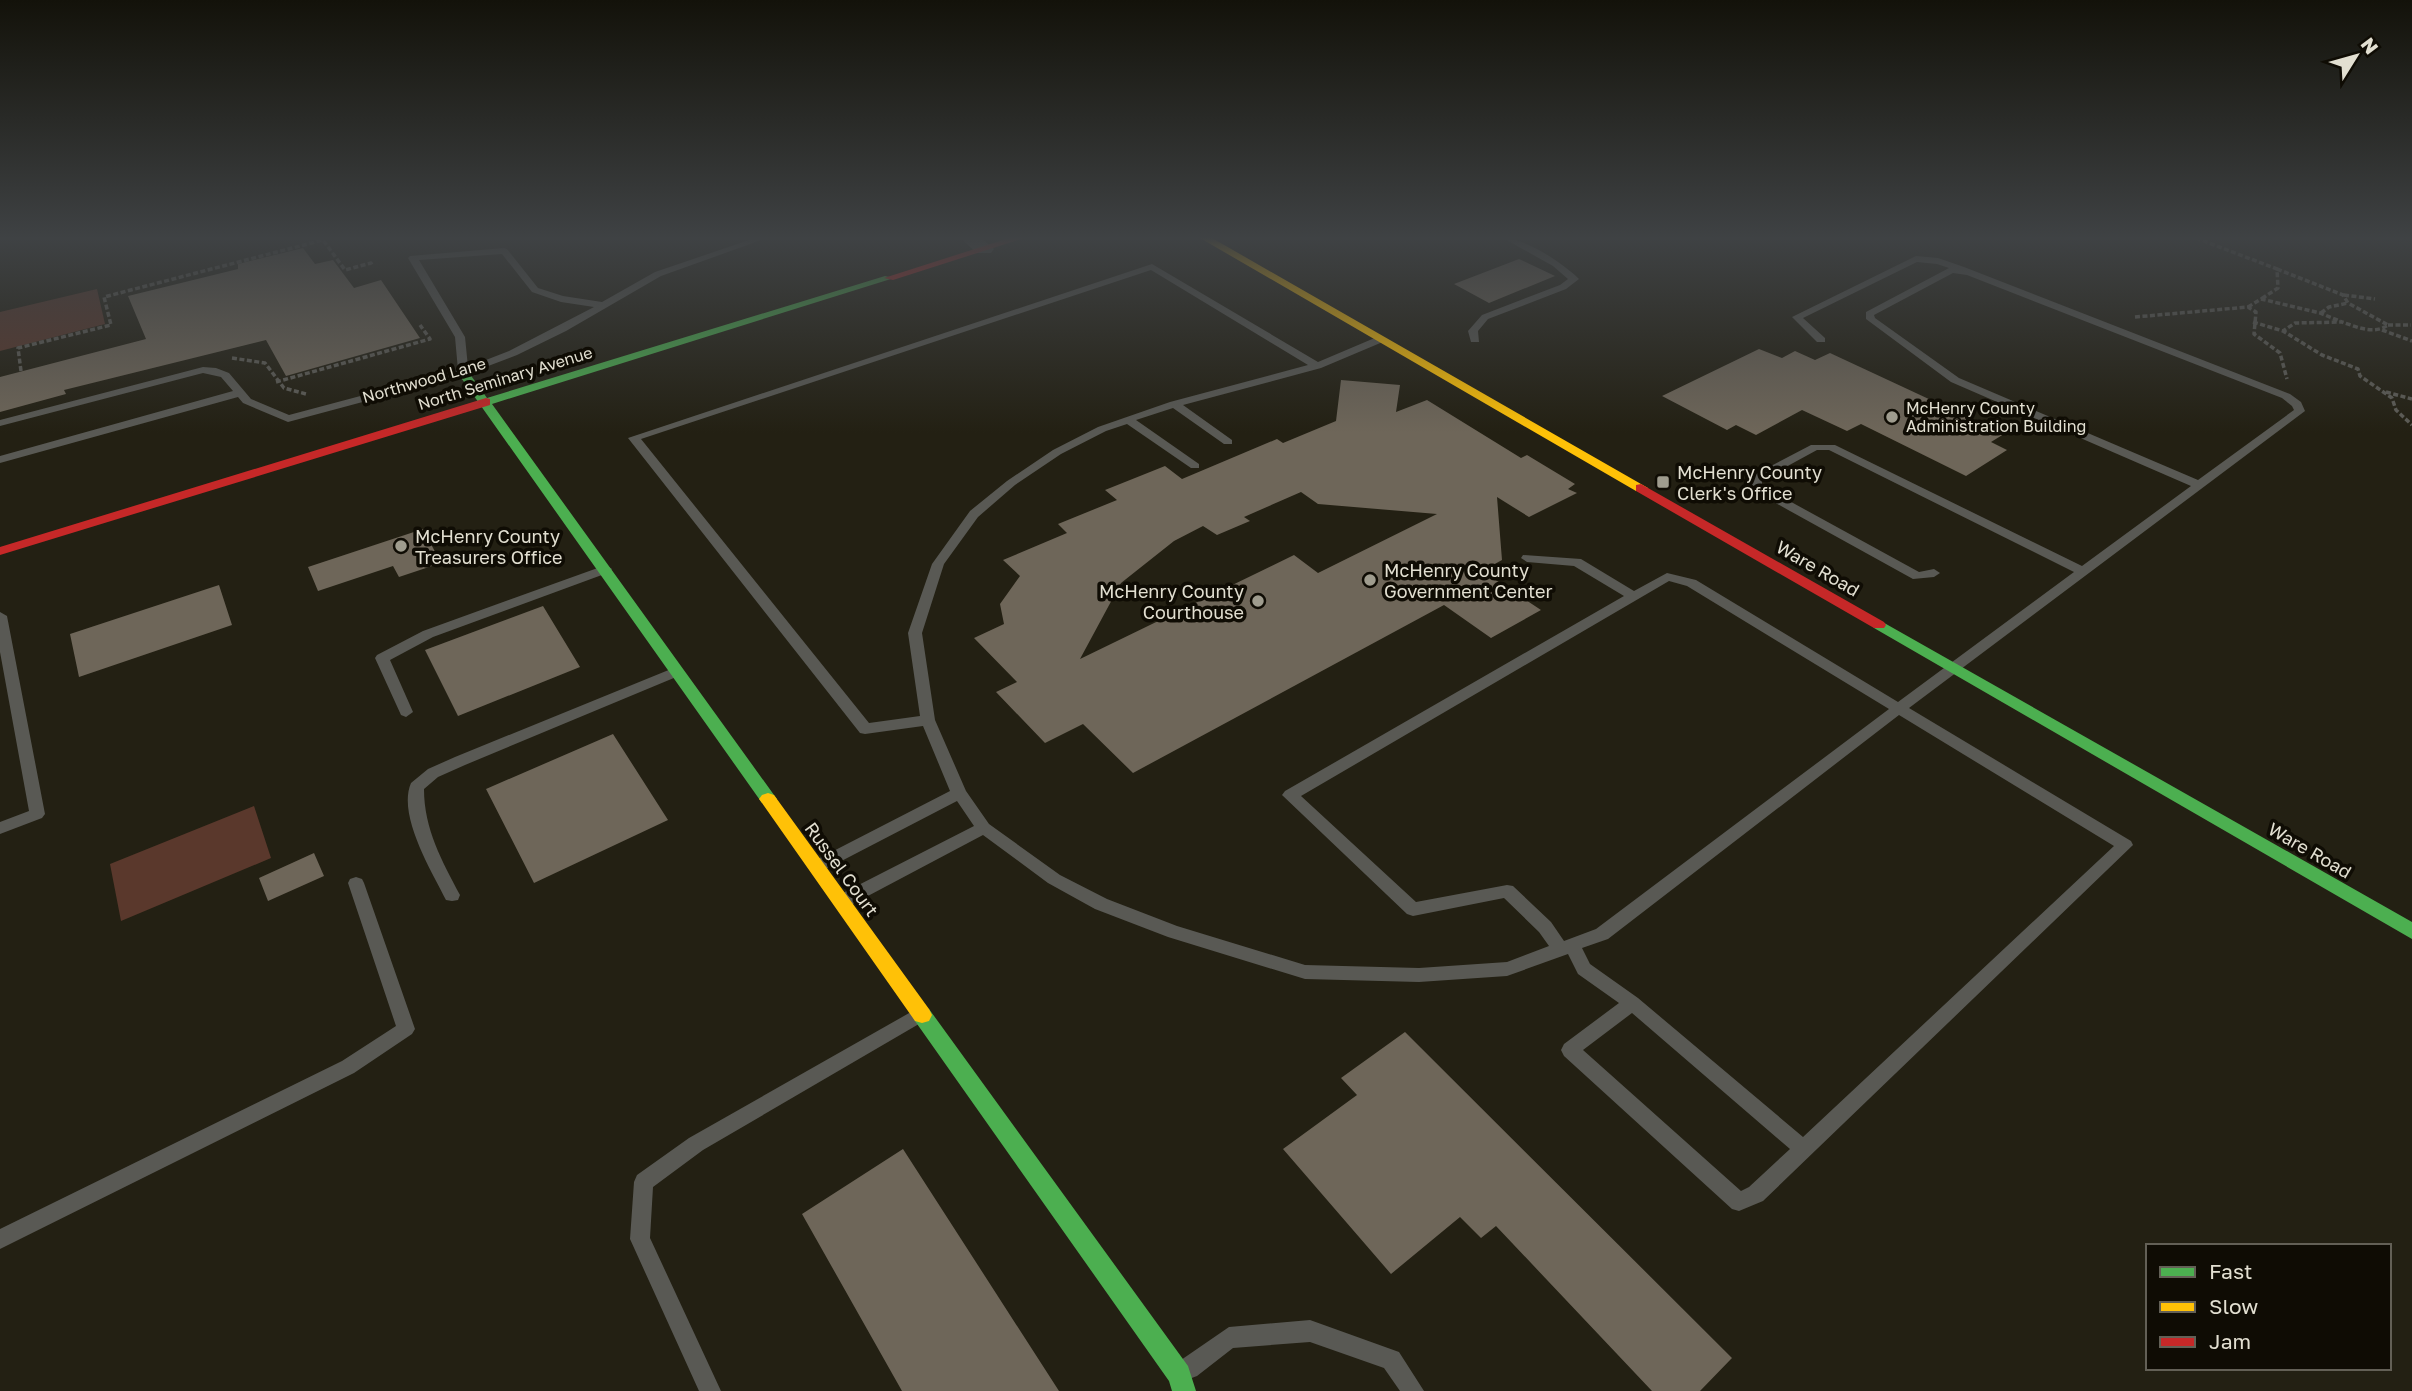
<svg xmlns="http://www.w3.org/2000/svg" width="2412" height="1391" font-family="'Golos Text',sans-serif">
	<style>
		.green { fill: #5a382c }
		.building { fill: #6e6659; fill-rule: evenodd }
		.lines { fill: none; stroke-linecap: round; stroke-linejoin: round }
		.path { stroke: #5e5d57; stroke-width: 3.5; stroke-dasharray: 5 2.5; stroke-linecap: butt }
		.lane { fill: #595954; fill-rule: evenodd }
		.street { fill: #595954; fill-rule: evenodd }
		.fast { fill: #4caf50; fill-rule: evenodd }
		.slow { fill: #ffc107; fill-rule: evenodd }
		.jam { fill: #c62828; fill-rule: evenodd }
		.poi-dot { fill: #9f9c8e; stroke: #0f0c04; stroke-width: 2.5 }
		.labels { text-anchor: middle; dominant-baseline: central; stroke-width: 7; stroke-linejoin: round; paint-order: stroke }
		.far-street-label { font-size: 16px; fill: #e2dfd1; stroke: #0f0c04 }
		.far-poi-label { font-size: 16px; fill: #e2dfd1; stroke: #0f0c04; text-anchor: start }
		.poi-label { font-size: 18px; fill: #e2dfd1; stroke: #0f0c04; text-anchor: start }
		.street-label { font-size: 18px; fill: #e2dfd1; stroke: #0f0c04 }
	</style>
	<rect width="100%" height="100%" fill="#232013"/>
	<path class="green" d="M97 289 105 324 0 351V312Z
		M254 806 271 858 121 921 110 864Z"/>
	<path class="building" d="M303 248 315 264 333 260 354 288 381 280 420 338 286 376 266 340 64 390 66 394 0 412V377L146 339 128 296 238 269V264Z
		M1519 259 1555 276 1489 303 1454 284Z
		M1759 349 1782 358 1795 351 1815 360 1830 353 2004 434 1991 442 2007 450 1966 476 1861 424 1847 431 1802 410 1756 435 1736 425 1727 430 1662 396Z
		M1341 380 1400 385 1396 412 1427 400 1521 458 1527 455 1575 484 1568 489 1577 493 1529 517 1497 497 1502 560 1482 571 1541 610 1491 638 1444 605 1133 773 1083 724 1045 743 996 692 1017 682 974 638 1004 624 1000 604 1020 576 1003 560 1067 533 1058 524 1117 500 1105 490 1165 466 1182 479 1277 439 1283 443 1336 421ZM1301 492 1318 504 1437 514 1318 573 1294 555 1080 659 1121 583 1174 541 1203 526 1217 535 1250 521 1244 517Z
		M423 529 441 563 399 577 393 566 318 591 308 567Z
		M219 585 232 625 79 677 70 634Z
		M543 606 580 667 458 716 425 650Z
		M613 734 668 820 534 883 486 789Z
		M314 853 324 876 268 901 259 878Z
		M1405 1032 1732 1358 1700 1391H1652L1496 1226 1481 1238 1460 1217 1391 1274 1283 1149 1357 1095 1341 1078Z
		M903 1149 1059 1391H902L802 1214Z"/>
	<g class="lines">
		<path class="path" d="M2196 238 2277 269 2278 288 2261 299
			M2277 269 2343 295 2348 303 2388 325C2374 335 2357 327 2342 322
			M2344 295 2375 299
			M2248 307 2261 299 2320 313 2342 322 2295 323 2283 331
			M2321 313 2329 307 2348 303
			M2135 317 2248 307 2256 312 2254 334 2280 353 2287 379
			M2253 322 2283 331 2322 355 2358 369 2360 376 2392 398 2396 410 2412 425
			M2388 325H2411
			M2382 330 2412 341
			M232 358 265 363 284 388 306 394
			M21 371 18 348 111 325 104 297 323 240 345 270 371 263 372 265
			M276 382 430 339 420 325
			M2386 392 2412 399"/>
		<path class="lane" d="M755 238H767L661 276 566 331 517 355 467 374 288 422 243 403 238 397 0 463V456L233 391 221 377 203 373 0 426V420L203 367 216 368 229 373 251 399 289 415 458 370 455 337 408 258 410 256 504 248 507 249 538 288 563 296 602 302 655 272ZM502 254 532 292 561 302 594 307 509 351 468 367 465 337 419 260Z
			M1503 238C1525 238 1563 263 1579 279L1566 289 1488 319 1478 331 1479 342H1471L1468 331 1482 315 1560 285 1568 279 1553 266Z
			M1916 256 1938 258 1964 267 2290 394 2301 402 2305 411 1909 708 2131 841 2133 845 1763 1201 1739 1211 1732 1209 1564 1056 1561 1050 1564 1044 1619 1003 1578 974 1568 954 1507 976 1419 982 1305 979 1168 937 1095 909 1048 883 983 835 849 906 843 907 837 906 835 901 837 896 974 826 957 801 826 869 820 871 814 869 812 865 814 861 950 791 923 726 865 734 860 733 628 438 1152 264 1318 362 1377 337H1385V341L1321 368 1183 405 1232 440V444H1224L1173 408 1136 420 1199 464V468H1191L1127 424 1106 431 1061 454 1015 485 978 517 944 564 922 633 935 720 966 791 989 824 1060 875 1107 899 1177 926 1305 965 1419 968 1507 962 1549 946 1539 932 1504 898 1413 916 1407 914 1282 795 1285 791 1624 596 1574 566 1527 562 1521 558 1523 555 1581 559 1634 591 1667 573 1696 580 1898 702 2074 572 1829 450H1817L1762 480V486L1919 572 1934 569 1940 573 1934 577 1913 579 1752 490V476L1811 445H1835L2082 566 2191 486 1951 382 1866 319V312L1949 268 1937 264 1917 262 1803 318 1825 338V342H1817L1792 317ZM1151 270 1308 365 1170 402 1098 427 1053 450 1007 481 970 511 932 564 908 633 920 716 869 723 641 439ZM1953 273 1967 275 2282 398 2292 406 2294 410 2198 480 1959 378 1875 318 1874 315ZM1669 581 1687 586 1889 709 1596 929 1564 941 1551 922 1513 886 1507 885 1416 902 1301 796ZM1899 715 2114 846 1803 1137 1638 998 1590 964 1582 948 1608 939ZM1632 1013 1790 1149 1749 1187 1741 1191 1583 1050Z
			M606 565 612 569 610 572 433 637 390 660 413 712 406 717 401 715 375 658 377 655 423 631Z
			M0 612 7 616 45 814 42 818 0 834V822L29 811 0 652Z
			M676 667 683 672 681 675 465 765 438 777 424 789C424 829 442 861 460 895L458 900 452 901 446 900C432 872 397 815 411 783L428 769 455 757Z
			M356 877 362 879 364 883 415 1029 412 1034 354 1073 0 1249V1229L342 1061 396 1026 348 883 350 879Z
			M918 1008 924 1011 927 1016 924 1021 703 1150 653 1187 650 1238 721 1391H699L630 1239 634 1182 637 1175 689 1138Z
			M1310 1320 1399 1352 1424 1391H1400L1384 1368 1310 1342 1233 1348 1197 1376 1189 1379 1181 1376 1178 1368 1181 1360 1229 1327Z"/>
		<path class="street" d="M960 238H981L994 249 991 253H977Z"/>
		<path class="fast" d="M885 276 894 278 492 404 774 795 777 799 774 803H762L457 372 463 368 467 370 487 398Z
			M1879 620 2412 922V939L1874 628 1872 625 1874 622Z
			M922 1007 929 1009 1188 1366 1196 1391H1172L1169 1381 915 1021 912 1015 915 1009Z"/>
		<path class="slow" d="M1200 238H1212L1648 488 1646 491H1636Z
			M768 793 774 795 929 1009 932 1015 929 1021 922 1023 915 1021 762 803 759 799 762 795Z"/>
		<path class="jam" d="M1009 238H1024L893 280 884 278Z
			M486 398 490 399V405L0 555V547Z
			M1641 484 1884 622 1886 625 1884 628H1874L1636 491V485Z"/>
	</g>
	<linearGradient id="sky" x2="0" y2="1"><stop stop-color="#13120a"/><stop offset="0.55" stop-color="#3f4244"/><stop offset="1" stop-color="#3f4244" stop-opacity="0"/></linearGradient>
	<rect width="2412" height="433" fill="url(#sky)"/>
	<g class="poi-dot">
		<circle cx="1892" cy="417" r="7"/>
		<rect x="1656" y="475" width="14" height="14" rx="3.5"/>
		<circle cx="401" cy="546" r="7"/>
		<circle cx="1370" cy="580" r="7"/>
		<circle cx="1258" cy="601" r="7"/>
	</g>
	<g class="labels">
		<g class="far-street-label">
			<text transform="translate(505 378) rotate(-17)">North Seminary Avenue</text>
			<text transform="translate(424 380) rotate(-16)">Northwood Lane</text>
		</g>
		<g class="far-poi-label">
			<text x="1906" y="408">McHenry County<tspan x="1906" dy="18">Administration Building</tspan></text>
		</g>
		<g class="poi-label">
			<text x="1677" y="472">McHenry County<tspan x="1677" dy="21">Clerk's Office</tspan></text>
			<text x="415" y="536">McHenry County<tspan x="415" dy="21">Treasurers Office</tspan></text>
			<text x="1384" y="570">McHenry County<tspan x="1384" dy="21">Government Center</tspan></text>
			<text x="1244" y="591" text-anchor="end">McHenry County<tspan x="1244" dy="21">Courthouse</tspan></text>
		</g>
		<g class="street-label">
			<text transform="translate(1818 568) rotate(30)">Ware Road</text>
			<text transform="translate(2310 850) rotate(30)">Ware Road</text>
			<text transform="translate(842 869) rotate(54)">Russel Court</text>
		</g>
	</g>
	<rect x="2146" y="1244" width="245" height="126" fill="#0f0c04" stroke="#636056" stroke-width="2"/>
	<rect x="2160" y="1267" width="35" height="10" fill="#4caf50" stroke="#636056" stroke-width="2"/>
	<text x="2209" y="1279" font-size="21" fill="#e2dfd1">Fast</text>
	<rect x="2160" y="1302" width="35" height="10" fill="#ffc107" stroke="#636056" stroke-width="2"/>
	<text x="2209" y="1314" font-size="21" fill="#e2dfd1">Slow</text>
	<rect x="2160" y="1337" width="35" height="10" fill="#c62828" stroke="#636056" stroke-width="2"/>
	<text x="2209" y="1349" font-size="21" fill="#e2dfd1">Jam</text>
	<g transform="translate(2356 56) rotate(53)" stroke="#0f0c04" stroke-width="5" paint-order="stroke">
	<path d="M0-5L12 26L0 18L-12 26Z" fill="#e2dfd1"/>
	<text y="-10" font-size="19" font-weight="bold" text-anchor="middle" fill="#e2dfd1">N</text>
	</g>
</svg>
